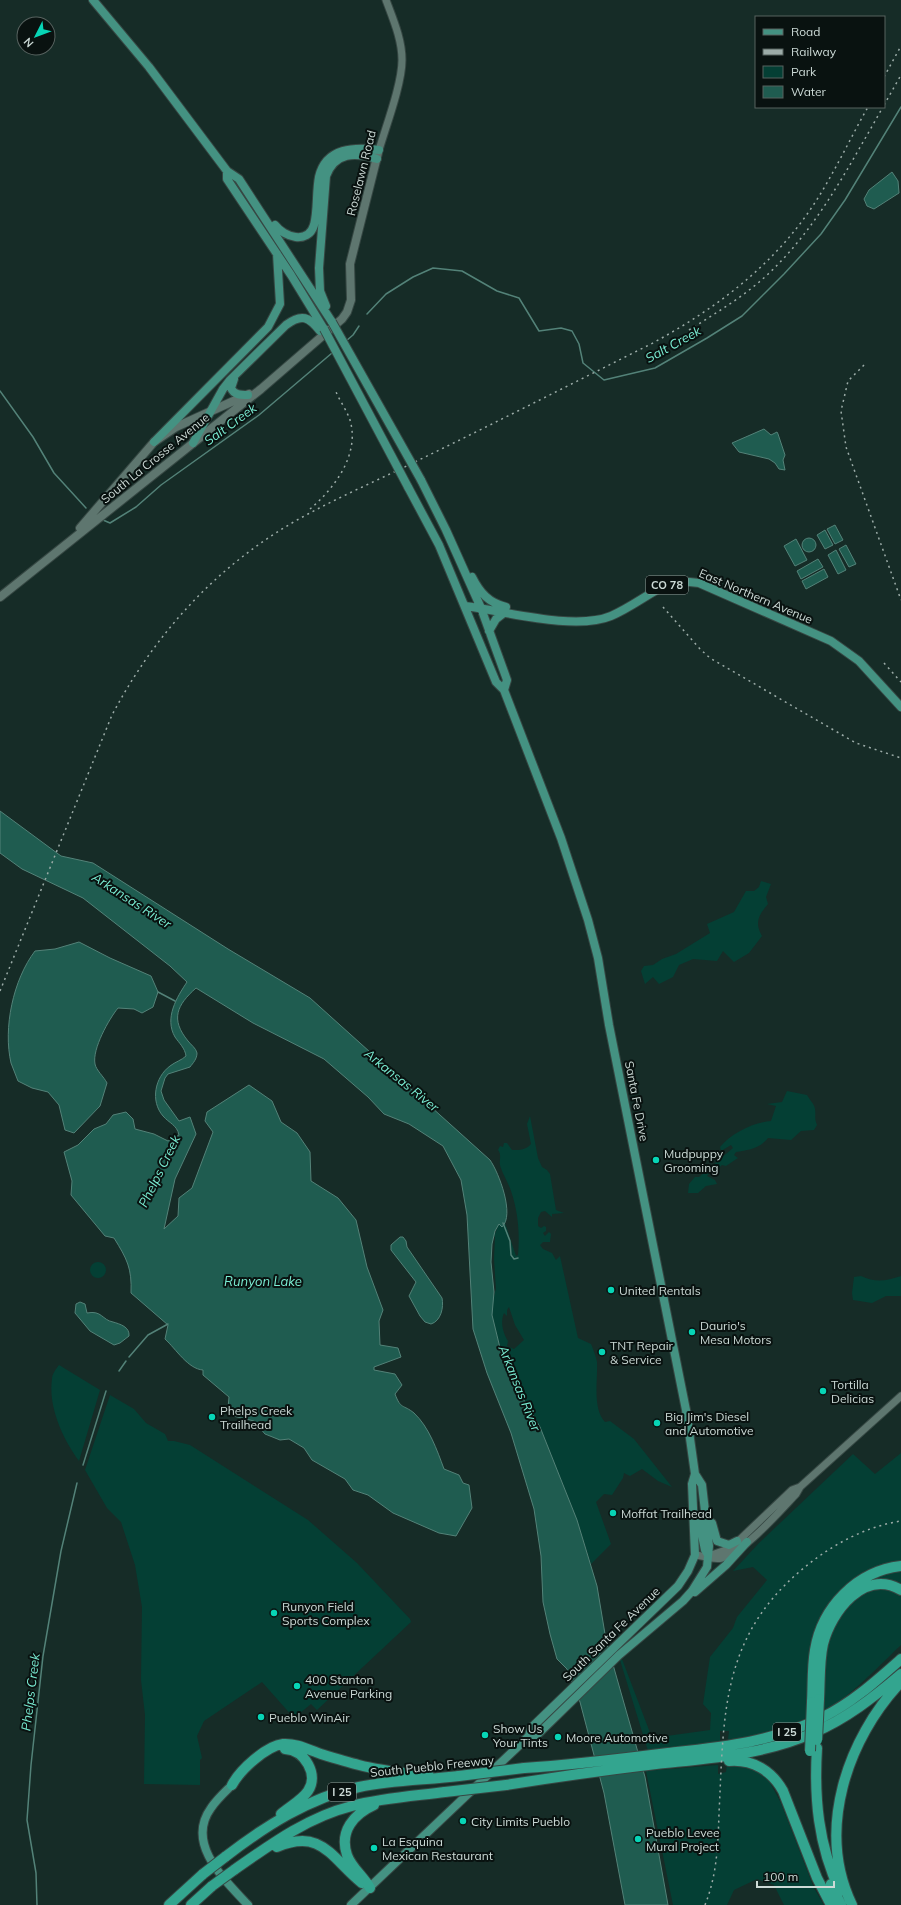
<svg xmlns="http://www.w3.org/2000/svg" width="901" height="1905" font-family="Mulish,sans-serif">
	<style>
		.green { fill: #043f34; fill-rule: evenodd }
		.water { fill: #1f5c50; stroke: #538278 }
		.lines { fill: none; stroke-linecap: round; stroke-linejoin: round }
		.stream { stroke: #538278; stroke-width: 1.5 }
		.tertiary-casing { stroke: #364743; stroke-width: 9 }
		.secondary-casing { stroke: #364743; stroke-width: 10 }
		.primary-casing { stroke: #364743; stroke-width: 10 }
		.motorway-casing { stroke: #364743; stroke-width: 12 }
		.tertiary { stroke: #5e766f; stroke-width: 7 }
		.secondary { stroke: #5e766f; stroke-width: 8 }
		.primary { stroke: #449282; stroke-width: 8 }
		.motorway { stroke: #33a58f; stroke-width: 10 }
		.rail { stroke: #9caca8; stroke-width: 1.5; stroke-dasharray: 2 4; stroke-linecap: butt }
		.primary-bridge-casing { stroke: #364743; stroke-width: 10; stroke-linecap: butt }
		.motorway-bridge-casing { stroke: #364743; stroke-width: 12; stroke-linecap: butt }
		.primary-bridge { stroke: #449282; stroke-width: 8 }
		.motorway-bridge { stroke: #33a58f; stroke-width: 10 }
		.poi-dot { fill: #07d5b6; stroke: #091210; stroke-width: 1.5 }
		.labels { text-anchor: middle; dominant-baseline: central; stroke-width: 4; stroke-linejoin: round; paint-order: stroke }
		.shield { fill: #091210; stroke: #929e9b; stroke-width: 1 }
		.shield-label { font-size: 11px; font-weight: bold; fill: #ccdad6 }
		.street-label { font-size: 12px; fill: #ccdad6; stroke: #091210 }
		.poi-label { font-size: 12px; fill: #ccdad6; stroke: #091210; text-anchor: start }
		.water-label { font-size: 13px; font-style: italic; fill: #7aedd3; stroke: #091210 }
	</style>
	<rect width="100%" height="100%" fill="#162c27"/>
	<path class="green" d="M761 881 771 884 766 897 768 904C759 915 754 922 762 936L749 953 734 962 723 951 717 961 693 959 679 965 673 977 659 984 653 977 645 984 641 971 644 966 653 965 662 959 676 954 710 933 707 924 734 912 746 891H754L759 887Z
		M787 1091 807 1095C809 1099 815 1105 815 1109 816 1116 814 1118 817 1125L814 1130 801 1131 791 1140 768 1138C759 1149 748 1150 736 1152L734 1155 738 1158 726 1166 722 1165 712 1174 710 1172 707 1176 715 1180 717 1184 706 1186 698 1193H688L689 1184 695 1177H699L733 1148 731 1145 721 1151 720 1147C732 1133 752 1123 771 1121L776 1106 767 1104 782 1102Z
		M530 1116 538 1158 542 1167 547 1170 550 1174 556 1210 564 1213 552 1214V1217L545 1211 541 1212 538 1218V1226L541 1228 544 1226 546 1227V1231L543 1233 545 1236 549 1232 551 1234 550 1242H543L540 1245 543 1249 552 1253 556 1260 560 1256 578 1338 591 1344C593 1349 596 1356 597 1362 598 1379 592 1408 605 1422L610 1421 634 1439 672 1487 658 1481 642 1469 630 1476 624 1473 623 1478 612 1495 604 1494 596 1502 611 1544 591 1564 577 1520 540 1427 515 1385 502 1356 492 1315V1303L496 1289 494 1259 495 1237 494 1236 499 1224 502 1226 505 1223 516 1256 518 1255C520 1234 518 1211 511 1191 508 1182 502 1173 500 1165 499 1159 502 1155 498 1150L500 1146 503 1147 504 1143H507L512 1150C520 1150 526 1150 531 1144L527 1124ZM509 1307 515 1325 524 1340 514 1349 507 1346 508 1341C503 1333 500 1322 504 1313L507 1316V1310Z
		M90 1270a8 8 0 1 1 16 0a8 8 0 1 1-16 0Z
		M861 1276C876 1283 886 1281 901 1276V1296H886L872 1303 853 1300 852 1293 854 1277Z
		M59 1365 100 1390 79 1461C63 1439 48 1407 52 1379 52 1374 56 1369 59 1365Z
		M110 1395 134 1409 146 1423 165 1434 168 1441H174L190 1445 308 1520 357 1563 410 1619 411 1622 317 1710 311 1704 294 1718 262 1682 204 1721 197 1736 202 1758 200 1760V1785L144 1784 145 1715 141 1680 142 1607 135 1565 121 1522 107 1508 85 1470Z
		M901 1453V1563L840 1593 807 1718C782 1730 756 1735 728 1740L729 1731H720V1742L648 1751 620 1660 622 1659 652 1738 710 1730 711 1713 703 1704 710 1657 733 1628 737 1617 767 1580 753 1567 733 1571 759 1543 853 1454 875 1474Z
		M901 1570V1586C894 1581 884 1582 878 1577Z
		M882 1586 901 1593V1645C889 1656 836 1712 822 1709L825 1656 829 1637 839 1617 861 1593Z
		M727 1764 755 1768 768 1779 781 1803 814 1888 824 1905H784L774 1885 757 1879 734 1890 727 1905H673L646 1771 718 1765V1774L726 1772Z"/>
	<path class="water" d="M892 172 898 181 899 193 874 209 867 206 864 199 869 190Z
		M764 429 771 435 777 432 778 434 785 455 783 460 785 470 779 469 775 463 769 459 739 452 732 443Z
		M835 525 843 540 835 544 827 529Z
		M825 530 833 545 825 549 817 535Z
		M802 545a7 7 0 1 1 14 0a7 7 0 1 1-14 0Z
		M796 539 807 560 795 566 784 546Z
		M846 545 856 564 849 567 839 549Z
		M836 550 846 570 838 574 828 555Z
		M818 559 823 567 801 579 797 571Z
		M824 569 828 577 806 589 802 581Z
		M0 811 61 856 93 863 228 949 310 998 490 1160C499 1173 515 1215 502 1227L499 1224 495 1231 492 1244 491 1262 494 1292 492 1315 502 1356 515 1385 540 1427 577 1520 597 1586 606 1640 645 1777 668 1905H625L604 1793 580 1702 567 1669 557 1659 550 1634 543 1602 541 1556 534 1509 511 1433 487 1373 473 1329 467 1215 461 1180 443 1146 409 1124 384 1114 368 1097 324 1059 253 1023 196 988C177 1005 170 1019 188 1041 191 1045 196 1048 197 1053 197 1059 193 1063 190 1067L168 1074 165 1078 161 1091 164 1100 179 1121 190 1117 196 1134 175 1179 164 1229 178 1216 179 1198 192 1188 213 1132 205 1121 207 1112 249 1085 272 1101 281 1122 297 1133 310 1152 311 1181 338 1198 356 1220 367 1267 383 1310 379 1321 380 1345 398 1348 401 1357 374 1367V1370L395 1374 402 1385 395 1394C401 1410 403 1404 414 1413 429 1427 437 1450 444 1469L459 1475 463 1483 469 1485 472 1508 456 1536 439 1533 393 1513 368 1495 353 1490 345 1479 312 1460 304 1448 289 1439 280 1440 265 1434 254 1421 233 1416 228 1408 229 1397 203 1375V1370C188 1369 176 1349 165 1339L168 1325 131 1293C132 1268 127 1259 114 1238L105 1236 71 1195 72 1181 64 1152 78 1145 94 1129 106 1124 113 1115 126 1112 133 1119 135 1129 154 1134 168 1141 179 1135C177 1125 169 1123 163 1116 150 1101 155 1077 170 1066 175 1062 182 1060 186 1056 185 1048 179 1043 175 1037 164 1018 177 997 187 982L170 966 83 898 22 869 0 853Z
		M79 942 110 958 151 976 158 992 153 1007 142 1013 134 1009 118 1008C109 1019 92 1049 95 1064 96 1070 104 1077 107 1083L100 1106 74 1133 65 1130 59 1105 48 1092 32 1088 18 1081C16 1075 13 1069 11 1063 3 1028 13 980 35 951L55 949Z
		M400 1237H403L406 1241 407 1247 442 1298C444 1307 441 1321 431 1324L425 1322 420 1316 409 1296 416 1282 391 1250V1245Z
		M80 1302 85 1304 87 1313C102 1310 102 1320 113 1322 120 1324 130 1327 129 1336L120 1343 114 1345 90 1331 75 1313 76 1304Z"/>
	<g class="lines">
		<path class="stream" d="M367 314 386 294 413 277 433 268 462 271 497 291 519 298 539 331 561 328 572 331 579 344 583 363 604 380 655 368 707 338 742 316 784 274 821 234 845 200 901 107
			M346 341 353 335 359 326
			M0 391 33 437 54 473 86 508
			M103 520 110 523 136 507 161 485 259 415 332 353
			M158 992 175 1001
			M503 1223 510 1241 511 1255 514 1259 518 1258
			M129 1357 148 1335 168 1324
			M119 1371 126 1361
			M83 1465 106 1391
			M37 1905 36 1873 27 1820 31 1765 43 1656 61 1551 77 1483"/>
		<g class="tertiary-casing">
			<path id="tertiary" d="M379 150C386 126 402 84 402 60 402 39 393 19 386 0
				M695 1555C704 1556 713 1560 722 1558 745 1551 779 1512 796 1494L800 1487
				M709 1556 731 1548 792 1490 800 1487 901 1396"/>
		</g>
		<g class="secondary-casing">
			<path id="secondary" d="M80 528 154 442 176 427 249 394
				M0 597 261 389 342 319 347 312 351 300 350 264 378 153"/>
		</g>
		<g class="primary-casing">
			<path id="primary" d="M93 0 149 67 227 171 239 179 332 322
				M227 171V179L291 275 324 329
				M275 225C284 237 308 245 314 225 318 210 316 192 319 177 326 147 355 147 379 150
				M326 306 320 291 319 268 326 176C335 152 355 152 377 159
				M234 379 231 388C234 395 240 395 248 395
				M154 442 268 327 280 304 277 254
				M193 443 223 389 230 380 286 325C302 313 309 317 320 331
				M421 480 446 530 481 608 507 680 504 690
				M408 487 439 545 496 682 504 690 561 838 588 920 598 958 609 1025 686 1410 695 1474 702 1485 709 1546 707 1567 692 1591 683 1601 619 1655 537 1735 530 1736
				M472 577C480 593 489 603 506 607
				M465 606C504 611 575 631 611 616 632 607 650 592 670 583L680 581 699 583 831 641 859 661 901 707
				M489 631 496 619 505 612
				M698 1516 705 1550 708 1555
				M708 1521 712 1523 717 1541 729 1545 737 1541
				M695 1592 726 1565 747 1542
				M232 1785C225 1792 217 1799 211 1808 185 1844 225 1880 248 1905
				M351 1905 529 1736 531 1728 678 1586 688 1571 695 1555 692 1484 695 1474"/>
		</g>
		<g class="motorway-casing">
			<path id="motorway" d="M819 1699C820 1681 819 1662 823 1644 831 1612 864 1568 901 1590
				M812 1702C813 1685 812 1667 815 1650 822 1607 857 1571 901 1566
				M817 1748C814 1797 818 1845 840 1891
				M729 1761C753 1759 772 1771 783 1791L817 1878 831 1905
				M524 1768C572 1765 620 1759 668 1753 722 1747 774 1742 823 1717 853 1702 876 1681 901 1659
				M232 1785C240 1770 266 1746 283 1744 296 1743 309 1750 321 1754 334 1758 347 1762 359 1765 382 1771 406 1773 429 1776
				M506 1785C556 1777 606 1770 656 1764 710 1758 763 1755 813 1733 846 1719 874 1697 901 1674
				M281 1814C289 1807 302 1800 308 1791 319 1775 305 1750 285 1749
				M277 1847C322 1828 331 1858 362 1883
				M225 1857C264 1827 310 1797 359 1787 392 1780 426 1780 459 1776
				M234 1870C271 1844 308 1817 352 1806 382 1798 414 1796 445 1792
				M831 1884 841 1905
				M370 1888C364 1877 351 1867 347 1855 339 1831 354 1814 374 1805
				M169 1905 203 1874
				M191 1905 212 1886
				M852 1905C816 1830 847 1739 901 1682"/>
		</g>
		<use href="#tertiary" class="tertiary"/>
		<use href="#secondary" class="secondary"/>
		<use href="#primary" class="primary"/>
		<use href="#motorway" class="motorway"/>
		<path class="rail" d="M884 77 901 46
			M884 105 901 75
			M689 330C716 313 743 297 766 276 817 229 849 166 883 107
			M864 365 848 381 841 411 846 447 901 600
			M310 509C335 488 360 454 350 420 347 411 340 401 336 392
			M663 607 700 649 710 658 856 743 901 758
			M884 663 901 682
			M0 991 112 715C157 630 222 560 308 514 345 494 385 477 423 458 499 421 575 382 651 344 719 307 780 261 821 193 838 165 852 135 868 107
			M705 1905C717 1875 718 1845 719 1813 724 1718 720 1640 799 1572 828 1547 863 1527 901 1521"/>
		<g class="primary-bridge-casing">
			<path id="primary-bridge" d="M332 322 421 480
				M324 329 408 487"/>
		</g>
		<g class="motorway-bridge-casing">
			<path id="motorway-bridge" d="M817 1740 819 1699
				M810 1751 812 1702
				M459 1776 524 1768
				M445 1792 506 1785
				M203 1874 225 1857
				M212 1886 234 1870"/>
		</g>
		<use href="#primary-bridge" class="primary-bridge"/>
		<use href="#motorway-bridge" class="motorway-bridge"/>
	</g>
	<g class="poi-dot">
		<circle cx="656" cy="1160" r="4"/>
		<circle cx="611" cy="1290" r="4"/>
		<circle cx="692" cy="1332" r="4"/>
		<circle cx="602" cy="1352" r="4"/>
		<circle cx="823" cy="1391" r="4"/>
		<circle cx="212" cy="1417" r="4"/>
		<circle cx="657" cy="1423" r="4"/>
		<circle cx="613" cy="1513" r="4"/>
		<circle cx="274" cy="1613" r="4"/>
		<circle cx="297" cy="1686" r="4"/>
		<circle cx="261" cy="1717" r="4"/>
		<circle cx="485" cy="1735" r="4"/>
		<circle cx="558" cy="1737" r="4"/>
		<circle cx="463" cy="1821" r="4"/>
		<circle cx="638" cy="1839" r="4"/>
		<circle cx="374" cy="1848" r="4"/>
	</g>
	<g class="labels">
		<g class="shield">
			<rect x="646" y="576" width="42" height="18" rx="3"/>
			<rect x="773" y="1723" width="28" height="18" rx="3"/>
			<rect x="328" y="1783" width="28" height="18" rx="3"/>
		</g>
		<g class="shield-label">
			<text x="667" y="585">CO 78</text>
			<text x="787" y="1732">I 25</text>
			<text x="342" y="1792">I 25</text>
		</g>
		<g class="street-label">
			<text transform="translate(361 173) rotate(-76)">Roselawn Road</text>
			<text transform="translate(155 458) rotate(-39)">South La Crosse Avenue</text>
			<text transform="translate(756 596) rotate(23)">East Northern Avenue</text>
			<text transform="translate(637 1101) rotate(79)">Santa Fe Drive</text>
			<text transform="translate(611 1634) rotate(-44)">South Santa Fe Avenue</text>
			<text transform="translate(432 1766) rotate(-6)">South Pueblo Freeway</text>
		</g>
		<g class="poi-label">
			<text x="664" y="1153">Mudpuppy<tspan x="664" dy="14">Grooming</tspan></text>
			<text x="619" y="1290">United Rentals</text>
			<text x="700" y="1325">Daurio's<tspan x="700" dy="14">Mesa Motors</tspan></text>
			<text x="610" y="1345">TNT Repair<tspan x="610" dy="14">&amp; Service</tspan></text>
			<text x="831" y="1384">Tortilla<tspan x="831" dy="14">Delicias</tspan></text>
			<text x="220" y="1410">Phelps Creek<tspan x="220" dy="14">Trailhead</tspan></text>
			<text x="665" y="1416">Big Jim's Diesel<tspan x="665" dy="14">and Automotive</tspan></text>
			<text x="621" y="1513">Moffat Trailhead</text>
			<text x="282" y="1606">Runyon Field<tspan x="282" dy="14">Sports Complex</tspan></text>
			<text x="305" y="1679">400 Stanton<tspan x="305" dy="14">Avenue Parking</tspan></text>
			<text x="269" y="1717">Pueblo WinAir</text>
			<text x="493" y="1728">Show Us<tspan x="493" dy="14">Your Tints</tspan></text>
			<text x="566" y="1737">Moore Automotive</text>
			<text x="471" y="1821">City Limits Pueblo</text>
			<text x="646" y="1832">Pueblo Levee<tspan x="646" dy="14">Mural Project</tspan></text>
			<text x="382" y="1841">La Esquina<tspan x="382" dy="14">Mexican Restaurant</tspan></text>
		</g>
		<g class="water-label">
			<text transform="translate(673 344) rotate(-29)">Salt Creek</text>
			<text transform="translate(230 424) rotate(-36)">Salt Creek</text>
			<text transform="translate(132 900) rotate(33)">Arkansas River</text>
			<text transform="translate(402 1080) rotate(39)">Arkansas River</text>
			<text transform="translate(159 1171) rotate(-64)">Phelps Creek</text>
			<text x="263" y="1281">Runyon Lake</text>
			<text transform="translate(520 1388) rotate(68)">Arkansas River</text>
			<text transform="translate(30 1692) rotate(-83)">Phelps Creek</text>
		</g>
	</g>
	<rect x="755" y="16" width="130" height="92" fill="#091210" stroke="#57625f"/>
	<rect x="763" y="29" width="20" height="6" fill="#449282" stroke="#57625f"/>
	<text x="791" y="36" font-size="12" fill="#ccdad6">Road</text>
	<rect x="763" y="49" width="20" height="6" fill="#9caca8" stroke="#57625f"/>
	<text x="791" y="56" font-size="12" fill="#ccdad6">Railway</text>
	<rect x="763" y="66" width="20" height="12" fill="#043f34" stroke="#57625f"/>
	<text x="791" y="76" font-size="12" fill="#ccdad6">Park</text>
	<rect x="763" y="86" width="20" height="12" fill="#1f5c50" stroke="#57625f"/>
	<text x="791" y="96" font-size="12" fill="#ccdad6">Water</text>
	<g transform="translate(36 36) rotate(228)"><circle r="19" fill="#091210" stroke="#57625f"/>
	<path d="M0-3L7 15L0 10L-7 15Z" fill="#07d5b6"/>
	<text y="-6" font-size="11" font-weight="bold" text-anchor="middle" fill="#ccdad6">N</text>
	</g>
	<path d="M757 1881v6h77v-6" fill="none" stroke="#ccdad6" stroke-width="2"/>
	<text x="763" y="1881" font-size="12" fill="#ccdad6" stroke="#091210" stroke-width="3" paint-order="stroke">100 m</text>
</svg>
